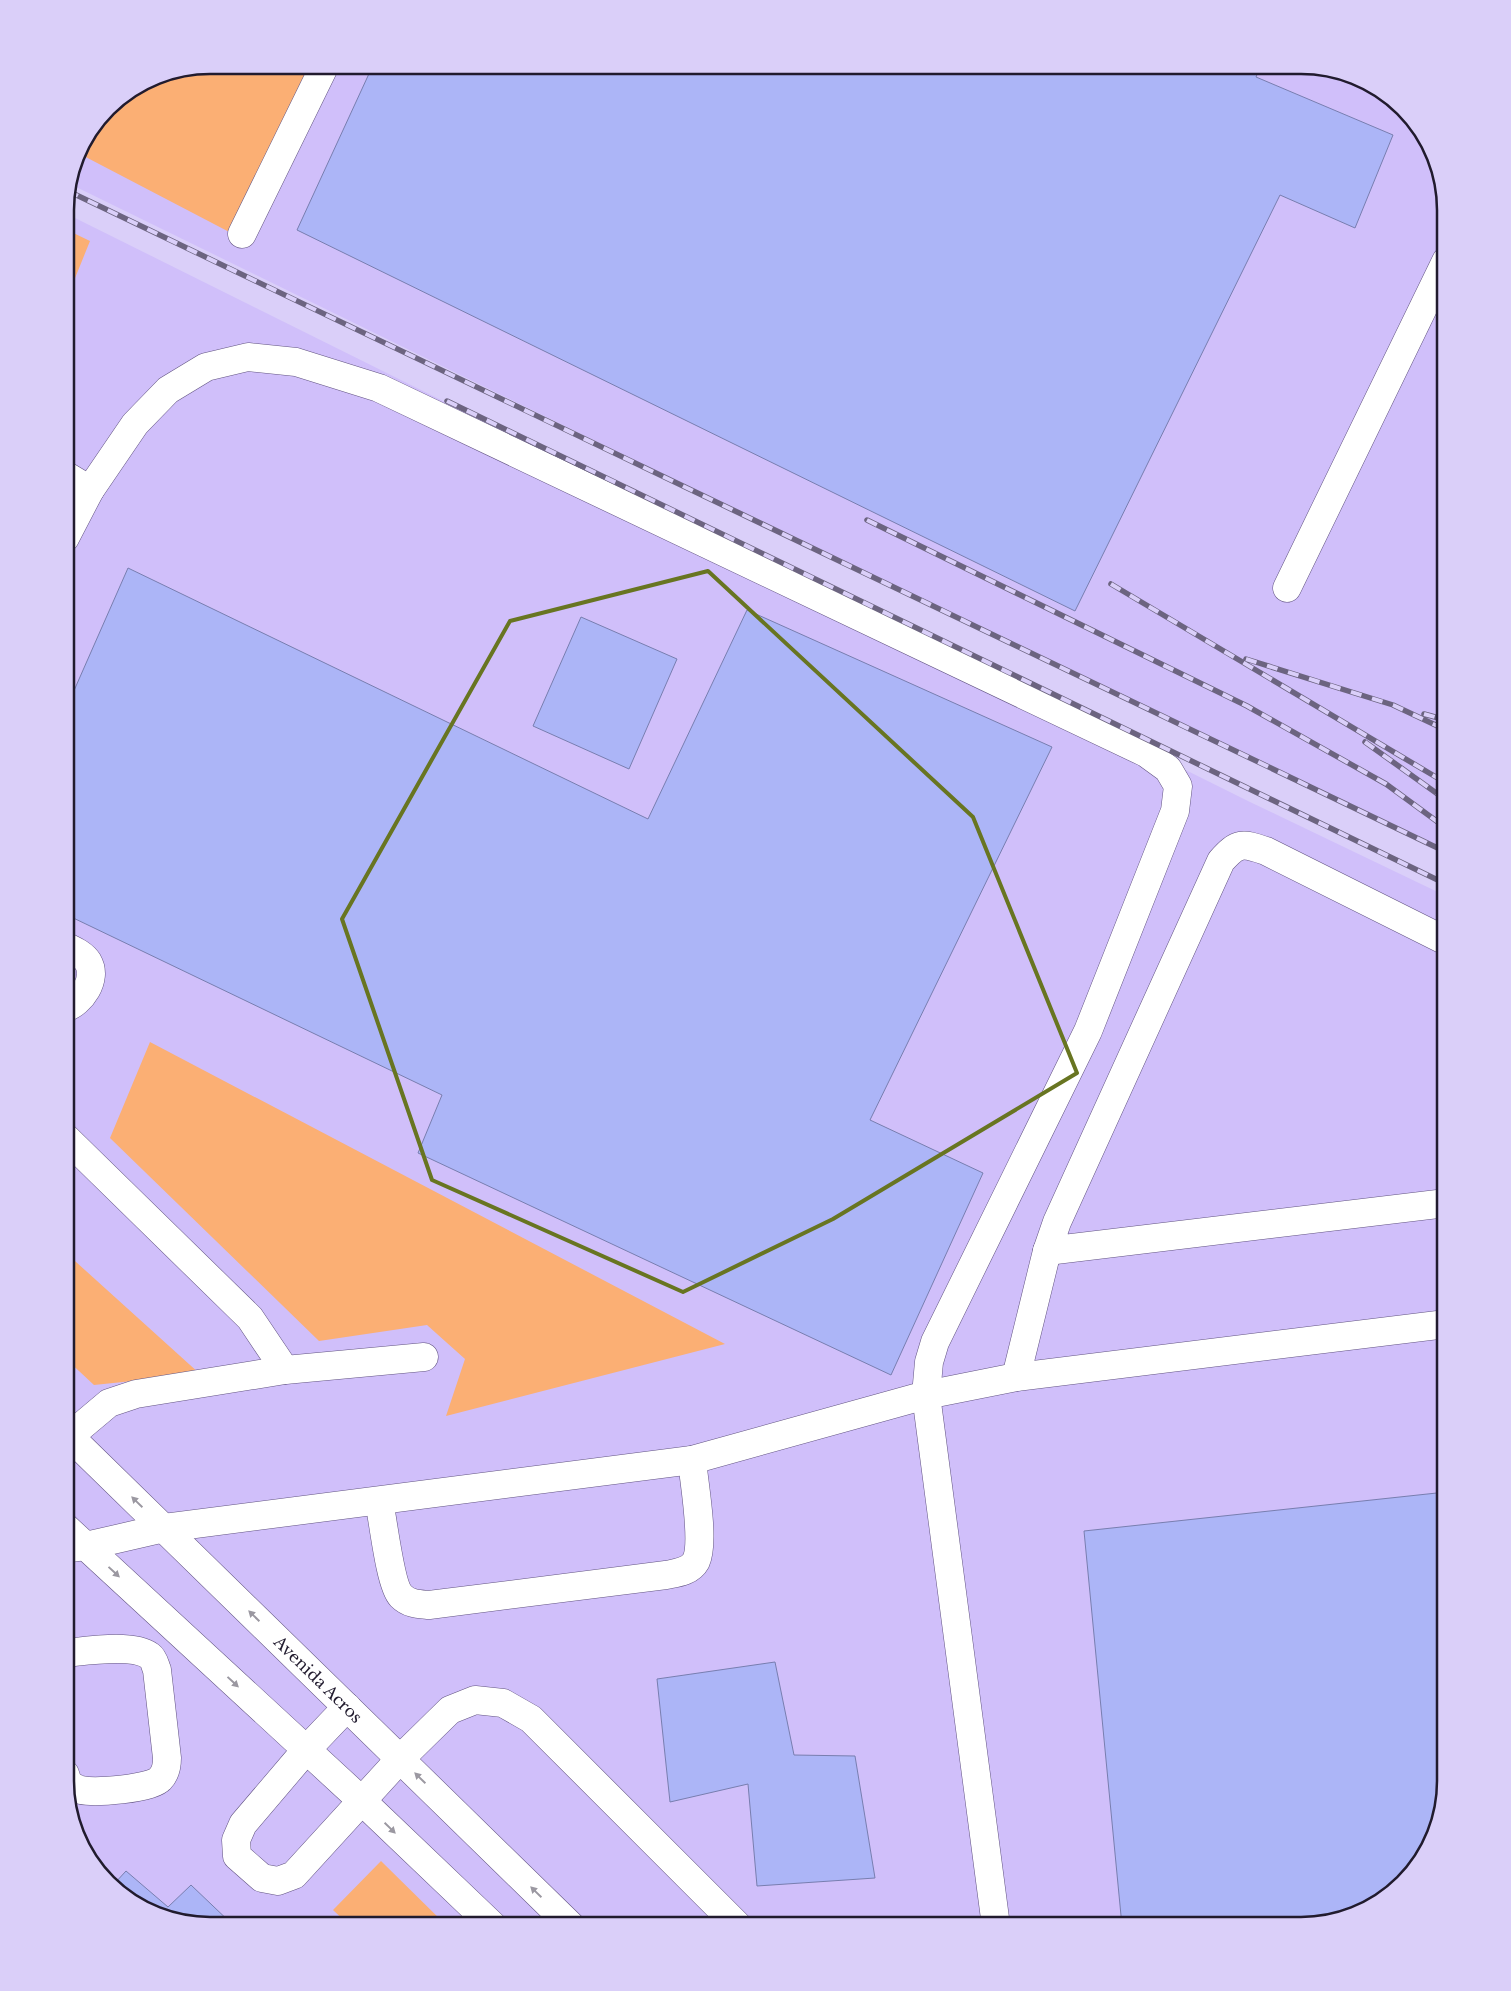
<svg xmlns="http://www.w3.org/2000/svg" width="1511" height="1991" font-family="'Libre Baskerville',serif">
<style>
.built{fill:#d0bffa}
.green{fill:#fbaf74}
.building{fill:#acb5f7;stroke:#787eaf}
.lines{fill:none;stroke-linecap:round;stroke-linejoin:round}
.minor-casing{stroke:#625482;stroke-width:29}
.minor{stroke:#fff;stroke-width:28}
.rail-casing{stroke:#6c6480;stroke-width:5.5}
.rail{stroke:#dacff9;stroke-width:4;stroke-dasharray:11;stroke-linecap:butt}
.oneway{fill:#9b98a1}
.marked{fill:none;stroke:#687521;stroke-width:4;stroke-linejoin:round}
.labels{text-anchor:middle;stroke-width:4.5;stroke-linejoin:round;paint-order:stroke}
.street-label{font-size:16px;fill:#211b2e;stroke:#dacff9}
.rim{fill:none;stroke:#211b2e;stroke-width:2.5}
</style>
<rect width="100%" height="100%" fill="#dacff9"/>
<path class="built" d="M210 65H1310L1373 84 1422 130 1446 210V853L1188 731 70 184 80 146 114 101 155 76Z
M65 213 1250 802 1446 896V1781L1427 1853 1381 1902 1301 1926H210L138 1907 89 1861 65 1781Z"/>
<path class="green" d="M210 65H315L235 235 78 153 80 146 114 101 155 76Z
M65 229 90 241 65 303Z
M150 1042 725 1344 446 1416 465 1359 427 1325 319 1341 110 1138Z
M65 1252 200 1374 94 1385 65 1358Z
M381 1861 447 1926H350L333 1910Z"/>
<path class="building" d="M373 65H1261L1256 77 1393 135 1355 228 1280 195 1075 611 297 230Z
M128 568 648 819 747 610 1052 747 870 1120 983 1173 891 1375 418 1153 442 1095 65 914V711Z
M581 617 677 659 629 769 533 726Z
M1446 1492V1781L1427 1853 1381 1902 1301 1926H1122L1084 1531Z
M775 1662 794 1755 855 1756 875 1878 757 1886 748 1784 670 1802 657 1679Z
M126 1871 168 1907 191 1885 234 1926H210L138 1907 114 1884Z"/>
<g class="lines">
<g class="minor-casing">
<g id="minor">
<path d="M242 234 325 65"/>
<path d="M65 475 90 490"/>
<path d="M1287 588 1446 261"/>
<path d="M65 1008C81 1003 98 979 88 962 83 954 73 950 65 946"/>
<path d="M65 1137 250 1318 285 1370"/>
<path d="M1446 1203 1047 1251 1057 1222 1221 861C1238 842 1242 843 1266 851L1446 941"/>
<path d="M1016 1377 1047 1251"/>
<path id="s1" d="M65 1432 571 1926"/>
<path d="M65 1440 109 1403 136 1394 285 1370 424 1357"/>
<path d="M379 1501C383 1519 390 1585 401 1596 409 1604 418 1604 429 1605L666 1575C676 1573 690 1572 696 1561 705 1542 694 1483 692 1460"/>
<path d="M65 1527 362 1801 493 1926"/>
<path d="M65 1549 86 1546 164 1528 692 1460 926 1395 929 1362 935 1342 1088 1031 1175 811 1178 786 1168 769 1146 753 379 388 296 362 248 357 206 367 168 390 135 424 90 490 65 538"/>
<path d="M347 1707 306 1750 243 1824 236 1840 237 1856 262 1878 278 1881 294 1875 400 1759 450 1710 475 1700 503 1703 531 1719 738 1926"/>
<path d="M65 1774 68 1783C72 1786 76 1789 81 1790 95 1793 151 1789 160 1779 166 1773 167 1766 167 1758L157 1670C155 1665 154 1659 150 1656 133 1643 86 1651 65 1653"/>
<path d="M996 1926 926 1395 1016 1377 1446 1324"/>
</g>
</g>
<use href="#minor" class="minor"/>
<g class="rail-casing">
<path id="rail" d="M68 191 1446 852
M447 401 1446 884
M867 520 1247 706 1386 784 1446 828
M1111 584 1446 783
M1246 659 1393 705 1446 730
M1424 714 1446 720
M1365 742 1446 800"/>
</g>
<use href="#rail" class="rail"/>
</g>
<defs><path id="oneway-solid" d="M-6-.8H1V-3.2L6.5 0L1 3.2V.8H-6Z" transform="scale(1.25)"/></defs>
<g class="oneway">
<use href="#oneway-solid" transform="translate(137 1502) rotate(-136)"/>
<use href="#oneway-solid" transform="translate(114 1572) rotate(43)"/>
<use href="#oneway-solid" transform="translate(254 1616) rotate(-136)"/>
<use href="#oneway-solid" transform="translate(233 1682) rotate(43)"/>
<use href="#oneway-solid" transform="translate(420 1778) rotate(-136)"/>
<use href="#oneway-solid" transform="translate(390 1828) rotate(44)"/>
<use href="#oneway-solid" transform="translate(536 1892) rotate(-136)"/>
</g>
<path class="marked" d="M708 571 973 817 1077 1073 833 1219 683 1292 432 1180 342 919 510 621Z"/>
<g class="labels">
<g class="street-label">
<text dy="6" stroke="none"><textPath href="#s1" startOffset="354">Avenida Acros</textPath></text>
</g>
</g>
<path d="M0 0H1511V1991H0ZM210 74H1301A136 136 0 0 1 1437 210V1781A136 136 0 0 1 1301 1917H210A136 136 0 0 1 74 1781V210A136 136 0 0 1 210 74Z" fill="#dacff9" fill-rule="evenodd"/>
<path class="rim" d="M210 74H1301A136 136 0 0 1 1437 210V1781A136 136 0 0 1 1301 1917H210A136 136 0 0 1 74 1781V210A136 136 0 0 1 210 74Z"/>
</svg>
